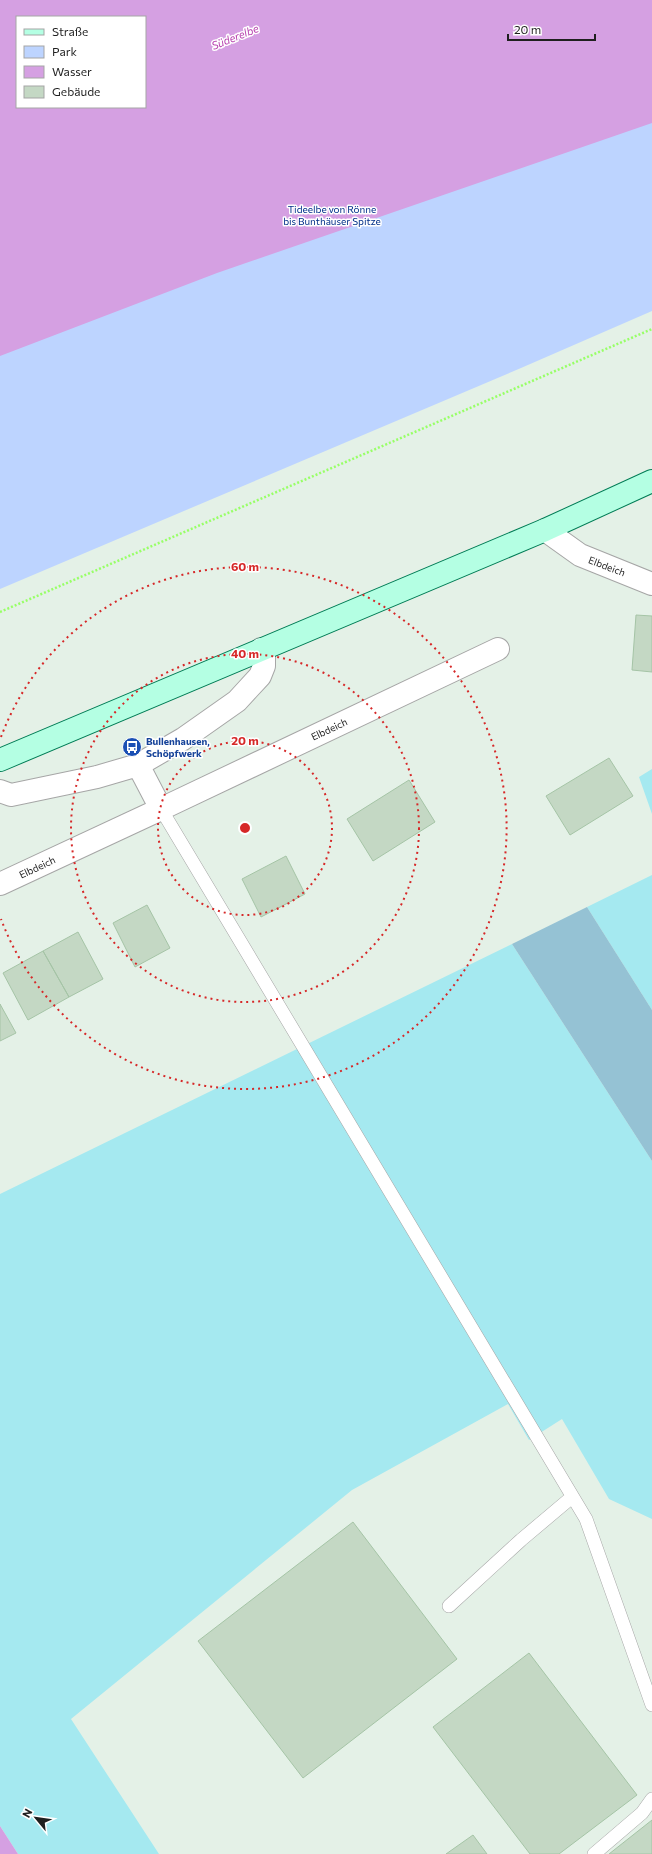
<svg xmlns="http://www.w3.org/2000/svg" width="652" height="1854" font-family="Commissioner,sans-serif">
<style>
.grass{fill:#a5e9f0}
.forest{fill:#95c2d4}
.park{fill:#bdd4ff;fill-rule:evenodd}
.water{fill:#d5a0e2;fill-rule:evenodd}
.building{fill:#c4d8c4;stroke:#a5c4a6}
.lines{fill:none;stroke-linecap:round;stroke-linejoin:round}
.lane-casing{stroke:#a6a6a6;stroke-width:14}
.street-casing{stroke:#a6a6a6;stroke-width:24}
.secondary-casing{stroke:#007c55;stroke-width:24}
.path{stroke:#98ff67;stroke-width:2.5;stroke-dasharray:2 2;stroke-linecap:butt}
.lane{stroke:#fff;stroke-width:13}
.street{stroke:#fff;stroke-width:22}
.secondary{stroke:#b4ffe3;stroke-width:22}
.ring{fill:none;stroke:#d62828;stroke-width:2;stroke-dasharray:2 4}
.labels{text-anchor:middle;stroke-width:3;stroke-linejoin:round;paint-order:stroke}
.park-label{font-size:10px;fill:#012f89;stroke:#fff}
.street-label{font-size:10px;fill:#1f1f1f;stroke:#fff}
.transit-label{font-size:10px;font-weight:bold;fill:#164399;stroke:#fff;text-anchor:start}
.water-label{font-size:11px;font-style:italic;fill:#b842af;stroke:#fff}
.centre{fill:#d62828;stroke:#fff;stroke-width:2}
.ring-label{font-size:12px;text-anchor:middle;font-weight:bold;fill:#d62828;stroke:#fff;stroke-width:3;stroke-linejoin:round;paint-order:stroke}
</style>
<rect width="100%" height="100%" fill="#e4f1e7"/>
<path class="grass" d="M652 769V814L639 777Z
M652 875V1010L587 907Z
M512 944 652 1161V1519L609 1499 562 1419 529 1440 508 1404 352 1490 71 1719 159 1854H18L0 1826V1194Z"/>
<path class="forest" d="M587 907 652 1010V1161L512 944Z"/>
<path class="park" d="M0 0H652V311L521 368 0 589ZM17 17H145V107H17Z"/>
<path class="water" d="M0 0H652V123L217 273 0 356ZM17 17H145V107H17Z
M0 1826 18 1854H0Z"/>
<path class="building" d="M636 615 652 616V672L632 670Z
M609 758 633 796 570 835 546 796Z
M409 780 435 822 373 861 347 819Z
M286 856 305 894 261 917 242 879Z
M147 905 170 948 135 967 113 923Z
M78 932 103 979 69 997 43 951Z
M43 951 69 997 28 1020 3 973Z
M0 1004 16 1033 0 1041Z
M353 1522 457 1659 303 1778 198 1641Z
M529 1653 637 1795 559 1854H530L433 1727Z
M652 1820V1854H609Z
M473 1835 487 1854H446Z"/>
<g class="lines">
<g class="lane-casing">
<path id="lane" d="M161 809 586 1519 652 1705
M449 1606 521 1540 572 1497
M594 1854 642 1813 652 1799"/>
</g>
<g class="street-casing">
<path id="street" d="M545 530 580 555 652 584
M0 791 11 795 97 777 138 765 183 739 237 701 248 689 260 676 264 666V657L261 649
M161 809 498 649
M0 884 161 809 138 765"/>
</g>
<g class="secondary-casing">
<path id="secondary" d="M0 760 545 530 652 481"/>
</g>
<path class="path" d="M0 612 652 329"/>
<use href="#lane" class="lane"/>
<use href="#street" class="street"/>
<use href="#secondary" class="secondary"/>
</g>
<g class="ring">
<circle cx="245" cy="828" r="87"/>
<circle cx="245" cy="828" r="174"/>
<path d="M1 737A261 261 0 1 1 1 919"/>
</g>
<defs>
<g id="bus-disc" transform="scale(1)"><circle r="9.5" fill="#1a4fb4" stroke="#fff"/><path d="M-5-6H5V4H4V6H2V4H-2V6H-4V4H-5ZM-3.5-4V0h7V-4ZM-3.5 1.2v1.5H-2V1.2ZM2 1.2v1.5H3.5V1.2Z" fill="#fff"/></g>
</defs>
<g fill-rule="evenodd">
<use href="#bus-disc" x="132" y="747"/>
</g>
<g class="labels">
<g class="park-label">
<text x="332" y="213">Tideelbe von Rönne<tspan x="332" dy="12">bis Bunthäuser Spitze</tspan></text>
</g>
<g class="street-label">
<text transform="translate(607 566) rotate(21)" y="4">Elbdeich</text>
<text transform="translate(329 729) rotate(-25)" y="4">Elbdeich</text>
<text transform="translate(37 867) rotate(-25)" y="4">Elbdeich</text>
</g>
<g class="transit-label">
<text x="146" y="745">Bullenhausen,<tspan x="146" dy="12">Schöpfwerk</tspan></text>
</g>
<g class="water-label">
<text transform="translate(235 37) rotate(-22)" y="4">Süderelbe</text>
</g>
</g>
<circle cx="245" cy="828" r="6" class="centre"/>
<g class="ring-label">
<text x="245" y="571">60 m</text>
<text x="245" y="658">40 m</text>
<text x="245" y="745">20 m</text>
</g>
<rect x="16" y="16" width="130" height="92" fill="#ffffff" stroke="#a5a5a5"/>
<rect x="24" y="29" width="20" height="6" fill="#b4ffe3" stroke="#a5a5a5"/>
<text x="52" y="36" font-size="12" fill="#1f1f1f">Straße</text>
<rect x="24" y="46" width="20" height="12" fill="#bdd4ff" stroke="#a5a5a5"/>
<text x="52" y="56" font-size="12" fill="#1f1f1f">Park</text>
<rect x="24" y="66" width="20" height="12" fill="#d5a0e2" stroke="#a5a5a5"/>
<text x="52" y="76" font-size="12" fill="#1f1f1f">Wasser</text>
<rect x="24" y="86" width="20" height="12" fill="#c4d8c4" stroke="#a5a5a5"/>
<text x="52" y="96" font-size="12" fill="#1f1f1f">Gebäude</text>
<g transform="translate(36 1818) rotate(299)" stroke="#ffffff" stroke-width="3" paint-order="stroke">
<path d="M0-3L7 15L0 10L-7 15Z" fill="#1f1f1f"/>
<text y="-6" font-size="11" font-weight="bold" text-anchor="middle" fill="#1f1f1f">N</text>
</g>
<path d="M508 34v6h87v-6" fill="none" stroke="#1f1f1f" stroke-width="2"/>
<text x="514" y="34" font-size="12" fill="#1f1f1f" stroke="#ffffff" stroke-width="3" paint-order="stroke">20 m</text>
</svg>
